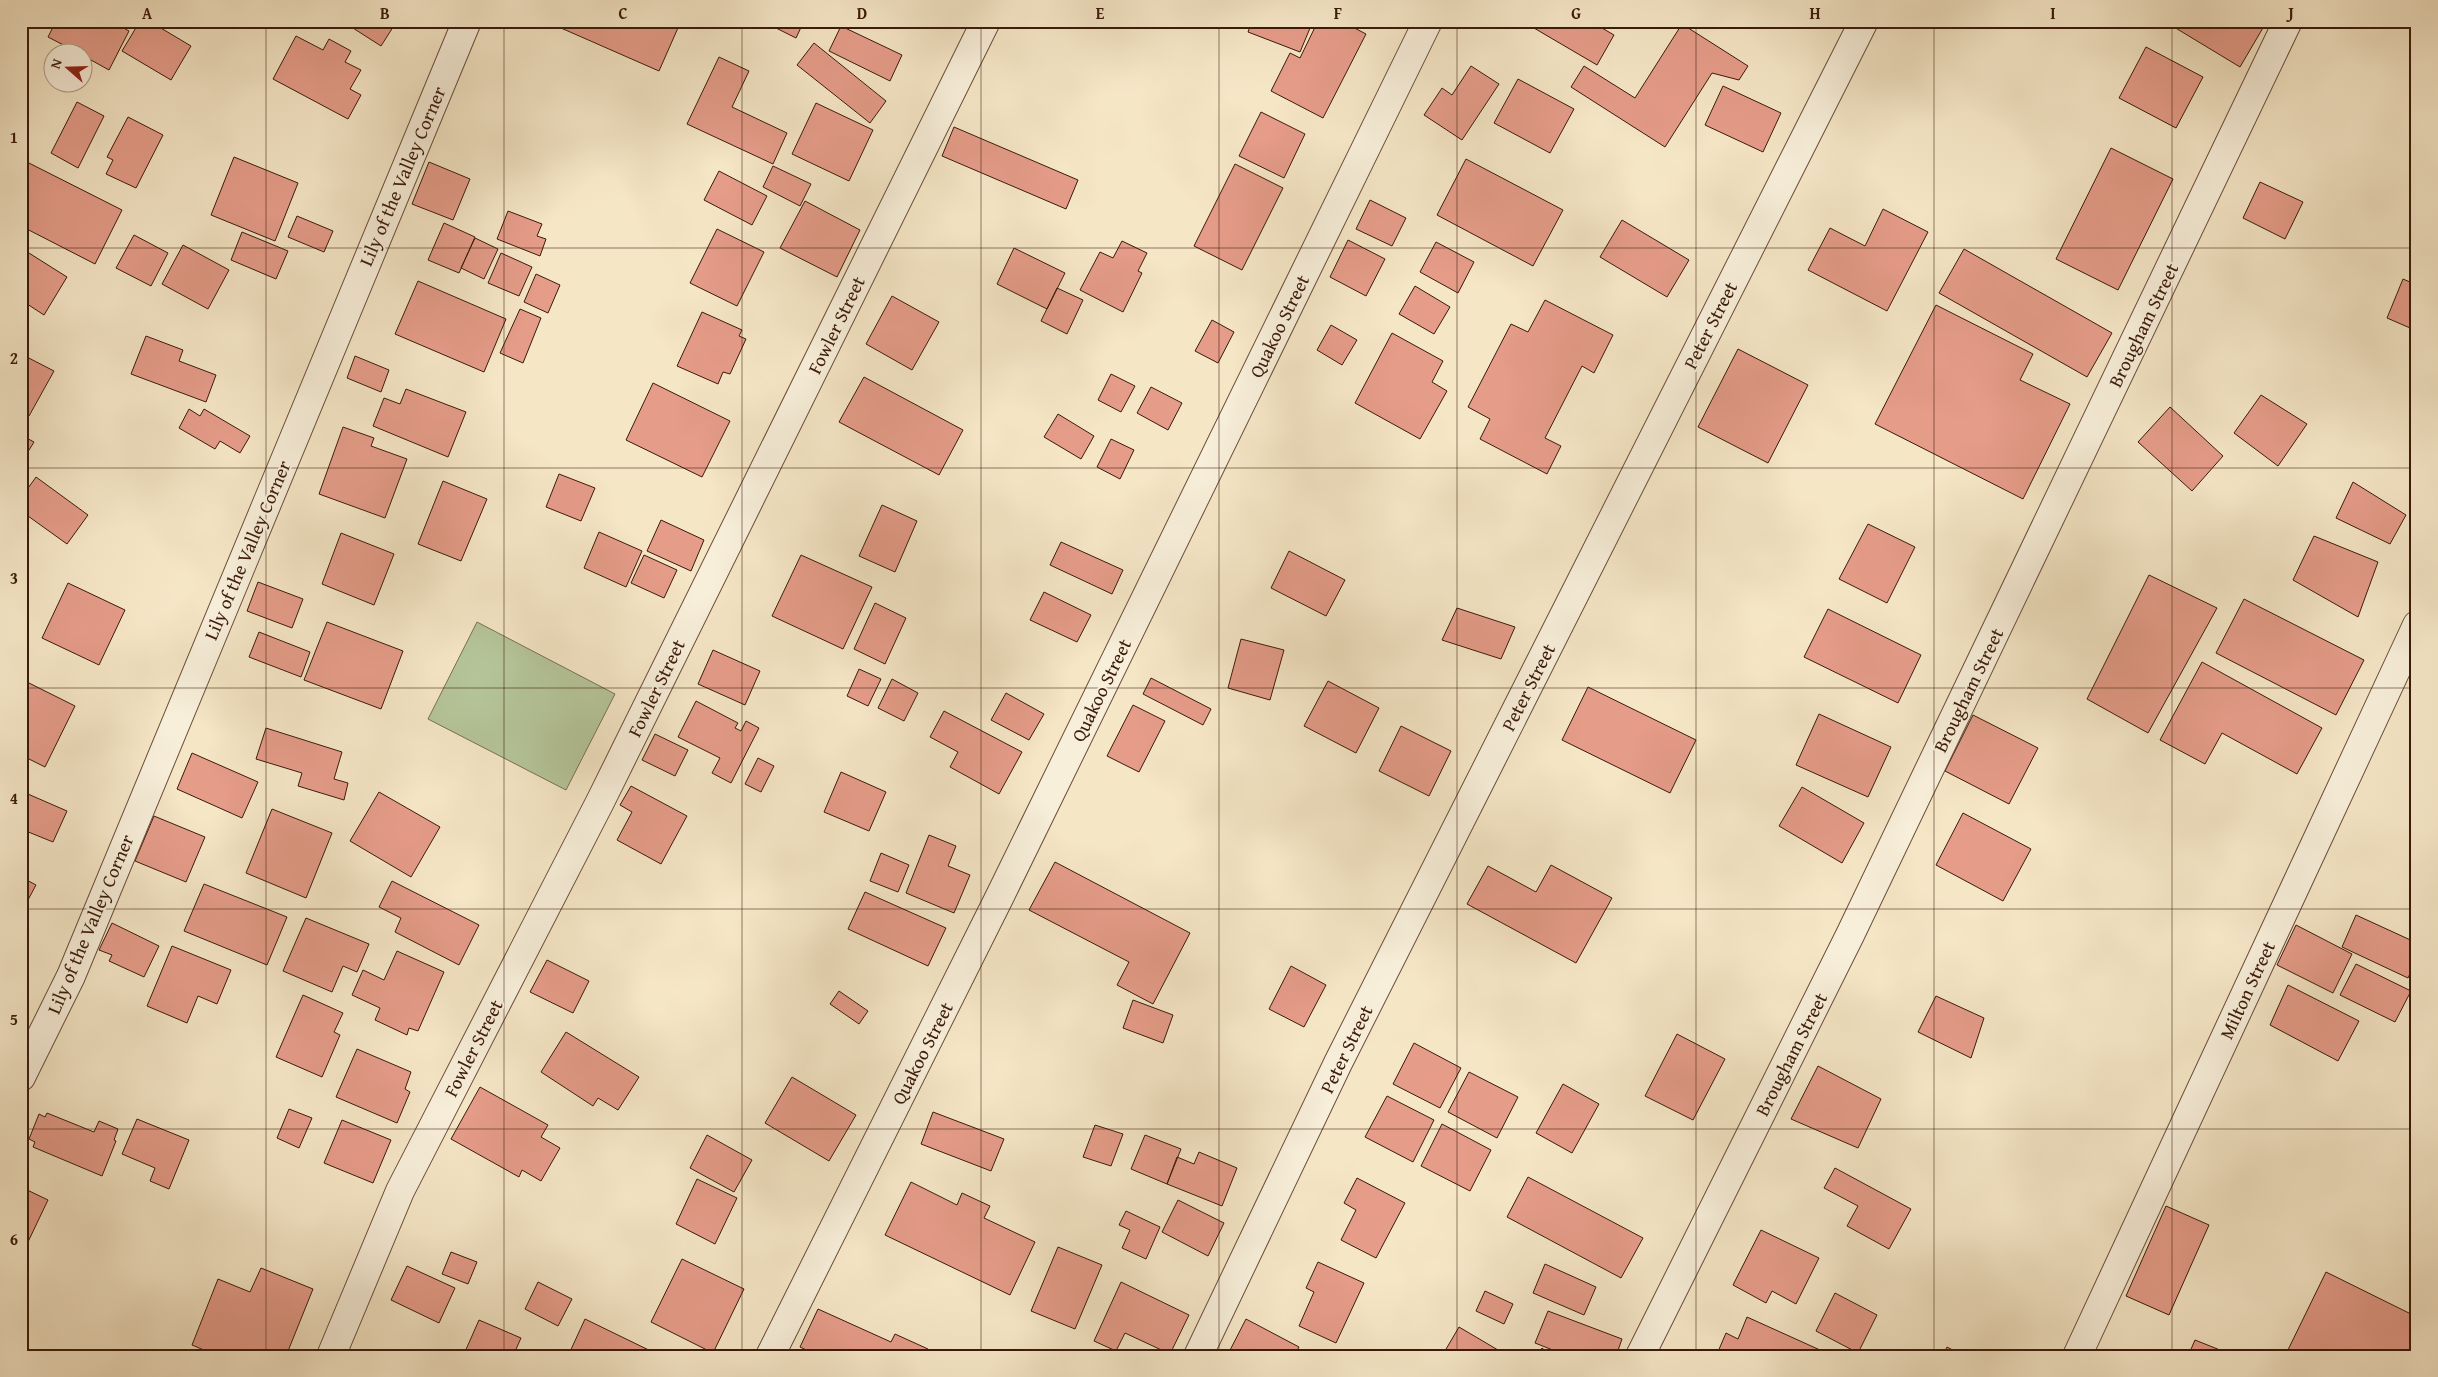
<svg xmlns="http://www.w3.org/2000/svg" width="2438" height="1377" font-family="'Gentium Book Plus',serif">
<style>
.green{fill:#b5c69a;stroke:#787052}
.building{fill:#e59c89;stroke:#3b1a0b}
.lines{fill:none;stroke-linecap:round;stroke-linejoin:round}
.minor-casing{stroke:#6a4d3a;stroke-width:30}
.minor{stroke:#f8efda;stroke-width:28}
.grid{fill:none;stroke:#3b1a0b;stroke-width:1;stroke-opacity:0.55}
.labels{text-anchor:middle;stroke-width:4;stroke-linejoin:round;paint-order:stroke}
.street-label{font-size:19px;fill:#3b1a0b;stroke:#f8efda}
.neatline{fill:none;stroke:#3b1a0b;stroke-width:2}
.grid-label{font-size:16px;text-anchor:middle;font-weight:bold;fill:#3b1a0b}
</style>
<rect width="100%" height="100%" fill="#f5e6c6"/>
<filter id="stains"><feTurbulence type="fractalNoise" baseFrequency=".004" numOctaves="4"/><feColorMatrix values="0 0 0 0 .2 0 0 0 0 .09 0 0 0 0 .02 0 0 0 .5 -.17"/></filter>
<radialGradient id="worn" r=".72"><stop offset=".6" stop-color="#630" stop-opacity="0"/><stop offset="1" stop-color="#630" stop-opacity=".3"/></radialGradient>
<path class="green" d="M477 622 615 694 566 790 428 719Z"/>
<path class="building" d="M56 21H111L129 31 109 70 82 55V52H77L48 37Z
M140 21H149L191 46 171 80 122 51Z
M342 21H391L395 24 381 46Z
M545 21H681L659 71Z
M762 21H804L796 38Z
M1252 21H1313L1300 52 1248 32Z
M1318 21H1341L1366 34 1323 118 1271 91 1290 53 1300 58Z
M1522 21H1590L1614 35 1597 65Z
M2164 21H2267L2240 67Z
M1682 24 1748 66 1739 80 1712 73 1665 147 1571 87 1584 66 1635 98Z
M841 26 902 55 890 81 829 51Z
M296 36 323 50 329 39 351 51 345 62 361 70 350 89 361 95 348 119 273 79Z
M814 43 886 101 870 123 797 65Z
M2146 47 2203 77 2176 128 2119 98Z
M719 57 749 71 732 107 787 133 773 164 687 124Z
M1471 66 1499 84 1462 140 1424 115 1442 88 1452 95Z
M1518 79 1574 109 1550 153 1494 123Z
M1723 86 1781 113 1763 152 1705 125Z
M77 102 104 116 78 168 51 153Z
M816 103 873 130 849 181 792 154Z
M1261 112 1305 134 1284 178 1239 156Z
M128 117 163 135 136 188 106 174 113 160 107 157Z
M954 127 1078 180 1066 209 942 156Z
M2111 148 2173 179 2118 290 2056 259Z
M234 157 298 183 275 241 211 215Z
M21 159 122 210 95 264 21 226Z
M1466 159 1563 210 1533 266 1437 215Z
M429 162 470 179 453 220 412 204Z
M1235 164 1283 188 1242 270 1194 246Z
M773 166 811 184 800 206 763 187Z
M719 171 767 196 752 225 704 200Z
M2260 182 2303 202 2285 239 2243 218Z
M1370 200 1406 218 1392 246 1356 229Z
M805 201 860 230 837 277 780 248Z
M1883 209 1928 232 1887 311 1808 270 1830 228 1865 246Z
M508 211 542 224 537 236 546 239 540 256 497 239Z
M297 216 333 231 324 252 288 237Z
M1622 220 1689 260 1667 297 1600 257Z
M444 223 475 237 459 273 428 260Z
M717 229 764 252 737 306 690 283Z
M242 232 288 251 276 279 231 260Z
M134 235 168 253 151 286 116 268Z
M475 238 498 249 484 279 461 268Z
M1348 240 1385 259 1366 296 1330 277Z
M1122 241 1147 253 1138 271 1142 273 1123 312 1080 290 1100 252 1113 258Z
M1436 242 1474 262 1458 293 1420 272Z
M183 245 229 270 208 309 162 284Z
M21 248 67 277 44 315 21 300Z
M1014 248 1065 273 1047 309 997 284Z
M1964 249 2112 333 2087 377 1939 293Z
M501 253 532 267 519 296 488 283Z
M536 274 560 285 548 313 524 302Z
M2403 279 2417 285V331L2387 318Z
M418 281 506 319 484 372 395 334Z
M1415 286 1450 307 1434 334 1399 314Z
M1057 288 1083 300 1067 334 1041 321Z
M892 296 939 322 912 370 866 344Z
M1545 300 1613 335 1594 373 1582 366 1545 438 1561 446 1547 474 1480 439 1490 419 1468 407 1511 324 1528 332Z
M1936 305 2033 354 2020 380 2070 404 2023 499 1875 424Z
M520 309 541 318 523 363 500 353Z
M702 312 742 330 739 336 746 339 730 374 723 372 718 384 677 366Z
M1212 320 1234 332 1218 363 1195 351Z
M1331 325 1357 340 1342 365 1317 350Z
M1392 333 1443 361 1432 382 1447 391 1420 439 1355 403Z
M146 336 183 350 179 361 216 375 206 402 131 374Z
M1738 349 1808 385 1768 463 1698 427Z
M21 354 54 371 29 416 21 412Z
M355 356 389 370 381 392 347 378Z
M1111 374 1135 386 1121 412 1098 400Z
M864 377 963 430 939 475 839 422Z
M653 383 730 421 702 477 626 440Z
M1151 387 1182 403 1168 430 1137 413Z
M406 389 466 412 448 457 373 426 384 398 400 404Z
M2261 395 2307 424 2278 466 2234 433Z
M2170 407 2223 456 2192 491 2138 442Z
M189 409 200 416 204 409 250 436 240 453 220 441 215 449 179 428Z
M1058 414 1094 436 1081 459 1044 437Z
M343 427 374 438 371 446 407 459 385 518 319 494Z
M21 435 34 442 21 463Z
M1111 439 1134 450 1120 479 1097 467Z
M559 474 595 488 581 521 546 507Z
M36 477 88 515 67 544 21 511V498Z
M443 481 487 499 461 561 418 544Z
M2353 482 2406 515 2390 544 2336 518Z
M882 505 917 521 895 572 859 556Z
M661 520 704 540 691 571 647 551Z
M1868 524 1915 547 1887 603 1839 579Z
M599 532 642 551 626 587 584 568Z
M341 533 394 554 374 605 322 584Z
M2314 536 2378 562 2358 617 2293 580Z
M1061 542 1123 570 1112 594 1050 565Z
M1289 551 1345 580 1326 616 1271 588Z
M644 555 677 570 664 598 631 583Z
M801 555 872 587 843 649 772 616Z
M2149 575 2217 608 2148 733 2087 699Z
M258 582 303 599 292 628 247 611Z
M68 583 125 610 99 665 42 638Z
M1044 592 1091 615 1077 642 1030 620Z
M2244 599 2364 660 2336 715 2216 653Z
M875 603 906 618 885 664 854 649Z
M1457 608 1515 627 1501 659 1442 640Z
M1828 609 1921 655 1898 703 1804 657Z
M327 622 403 651 381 709 304 680Z
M259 632 310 652 301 677 249 657Z
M1241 639 1284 650 1270 700 1228 688Z
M713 650 760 671 745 705 698 684Z
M2202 662 2322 728 2297 774 2222 733 2205 764 2160 740Z
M859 669 881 679 868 706 847 696Z
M1151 678 1211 709 1203 725 1143 694Z
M21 679 75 706 45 767 21 755Z
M892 679 918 693 904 721 878 708Z
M1328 681 1379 708 1356 753 1304 726Z
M1588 687 1696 740 1670 793 1562 740Z
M1006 693 1044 714 1029 740 991 720Z
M696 701 738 723 735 728 741 731 746 721 759 728 731 783 712 773 720 758 678 737Z
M1133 705 1165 721 1139 772 1107 756Z
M944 711 1022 752 999 794 950 767 958 752 930 737Z
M1819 714 1891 747 1868 797 1796 765Z
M1973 715 2038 748 2009 804 1945 771Z
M1401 726 1451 751 1429 796 1379 771Z
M266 728 342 752 334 779 348 783 344 800 298 786 302 773 256 759Z
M655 734 688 750 675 776 642 760Z
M192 753 258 782 242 818 177 789Z
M758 758 774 766 761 792 745 784Z
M841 772 886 792 869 831 824 812Z
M631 786 687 816 661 864 617 840 632 812 620 805Z
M1802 787 1864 823 1842 863 1779 826Z
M21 791 67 811 53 842 21 829Z
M379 792 440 827 411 877 350 841Z
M272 809 332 833 306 898 246 873Z
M1963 813 2031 849 2003 901 1936 865Z
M154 816 205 837 186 882 135 861Z
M929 835 956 846 948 866 970 875 954 913 906 893Z
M881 853 909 865 898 892 870 881Z
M1055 862 1190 933 1153 1004 1117 985 1129 962 1029 910Z
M1551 865 1612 898 1576 963 1467 904 1488 866 1536 892Z
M21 877 36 885 21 913Z
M392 881 479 925 459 965 395 932 401 918 379 907Z
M204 884 287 917 267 965 184 931Z
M865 892 946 928 928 966 848 929Z
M2356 915 2417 943V959L2408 978 2342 947Z
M306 918 369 944 357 972 343 966 332 992 283 971Z
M112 923 159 946 144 977 109 961 112 955 99 950Z
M2296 925 2352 954 2333 993 2277 965Z
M172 946 231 970 217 1004 198 996 187 1023 147 1006Z
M397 951 444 972 418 1031 409 1028 407 1035 375 1020 380 1008 352 995 363 970 384 980Z
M547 960 589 981 573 1013 530 992Z
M2356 964 2411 991 2395 1022 2340 995Z
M1291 966 1326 985 1304 1027 1269 1009Z
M2288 985 2359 1021 2338 1061 2270 1025Z
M839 991 868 1011 859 1024 830 1004Z
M303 995 343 1013 334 1032 340 1035 322 1077 276 1057Z
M1936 996 1984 1018 1971 1058 1918 1032Z
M1133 1000 1173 1015 1163 1043 1123 1028Z
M566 1032 639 1077 618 1110 598 1098 593 1106 541 1072Z
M1677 1034 1725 1059 1693 1120 1645 1096Z
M1414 1043 1461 1068 1440 1108 1393 1084Z
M357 1049 411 1072 405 1089 410 1092 397 1123 336 1097Z
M1818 1066 1881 1099 1858 1148 1791 1119Z
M1469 1072 1518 1097 1497 1138 1448 1112Z
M792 1077 856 1115 829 1161 765 1123Z
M1563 1084 1599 1104 1572 1153 1536 1133Z
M480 1087 548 1125 541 1137 560 1148 541 1181 522 1170 519 1177 451 1139Z
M1387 1096 1434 1120 1413 1162 1365 1137Z
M289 1109 312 1118 299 1148 277 1138Z
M933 1112 1004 1139 991 1171 921 1144Z
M47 1113 94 1132 99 1121 118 1129 114 1140 116 1141 102 1176 33 1147 35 1142 29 1139 39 1114 45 1117Z
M137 1119 189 1140 169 1189 150 1181 155 1168 122 1154Z
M342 1120 391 1140 373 1183 324 1163Z
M1442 1124 1491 1150 1470 1191 1421 1166Z
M1095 1125 1123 1134 1111 1166 1083 1157Z
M707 1135 752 1160 734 1192 690 1168Z
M1145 1135 1181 1149 1167 1184 1131 1169Z
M1199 1152 1237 1168 1222 1206 1167 1184 1177 1157 1194 1164Z
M1835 1168 1911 1209 1889 1249 1847 1226 1858 1206 1824 1188Z
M1528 1177 1643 1238 1621 1278 1507 1217Z
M1357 1178 1405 1203 1376 1258 1341 1240 1356 1210 1344 1203Z
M697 1179 737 1198 715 1244 676 1224Z
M911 1182 957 1205 962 1193 990 1206 984 1218 1035 1242 1010 1295 885 1235Z
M21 1187 48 1200 27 1244 21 1241Z
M1178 1200 1224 1223 1208 1256 1162 1232Z
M2166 1206 2209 1225 2169 1315 2126 1296Z
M1126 1211 1160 1227 1146 1259 1122 1248 1130 1230 1119 1225Z
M1761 1230 1819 1258 1796 1304 1772 1291 1766 1303 1733 1285Z
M1058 1247 1102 1265 1075 1329 1031 1311Z
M451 1252 477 1262 468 1284 442 1274Z
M682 1259 744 1289 713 1353 651 1322Z
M1318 1262 1364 1283 1336 1343 1299 1326 1314 1292 1306 1288Z
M1545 1264 1596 1287 1584 1315 1533 1293Z
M407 1266 455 1288 439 1323 391 1300Z
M261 1268 313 1289 286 1356H218L192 1345 218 1279 250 1292Z
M2326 1272 2417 1317V1339L2408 1356H2285Z
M538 1282 572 1299 558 1326 525 1309Z
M1121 1282 1189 1315 1170 1354 1125 1333 1116 1351 1094 1341Z
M1485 1291 1513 1304 1504 1324 1476 1311Z
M1835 1293 1877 1315 1858 1353 1816 1331Z
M818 1309 891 1342 895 1334 928 1349 925 1356H819L800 1347Z
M1548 1311 1622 1339 1616 1356H1568L1535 1343Z
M1747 1317 1820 1350 1817 1356 1717 1354 1726 1333 1738 1339Z
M585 1319 661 1356H568Z
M1246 1319 1299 1347 1294 1356H1227Z
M479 1320 521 1338 513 1356 464 1354Z
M1459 1327 1498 1350 1495 1356H1442Z
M2195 1340 2230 1354V1356H2188Z
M1947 1347 1964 1356H1942Z
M1542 1348 1552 1356H1536Z"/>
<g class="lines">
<g class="minor-casing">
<path id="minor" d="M21 1077 71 976 467 21
M331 1356 400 1191 600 802 986 21
M770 1356 999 898 1428 21
M1198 1356 1338 1063 1864 21
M1640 1356 1850 935 2288 21
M2077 1356 2417 625"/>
</g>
<use href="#minor" class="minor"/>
</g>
<path class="grid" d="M266 21V1356M504 21V1356M742 21V1356M981 21V1356M1219 21V1356M1457 21V1356M1696 21V1356M1934 21V1356M2172 21V1356M21 248H2417M21 468H2417M21 688H2417M21 909H2417M21 1129H2417"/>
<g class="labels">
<g class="street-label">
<text transform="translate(402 176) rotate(-67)" y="7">Lily of the Valley Corner</text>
<text transform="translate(836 325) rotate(-64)" y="7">Fowler Street</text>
<text transform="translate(1710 325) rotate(-63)" y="7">Peter Street</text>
<text transform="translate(2143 325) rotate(-64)" y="7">Brougham Street</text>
<text transform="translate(1279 326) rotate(-64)" y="7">Quakoo Street</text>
<text transform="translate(247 550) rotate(-67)" y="7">Lily of the Valley Corner</text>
<text transform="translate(1528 687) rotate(-63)" y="7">Peter Street</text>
<text transform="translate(656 688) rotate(-64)" y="7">Fowler Street</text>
<text transform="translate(1101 690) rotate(-64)" y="7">Quakoo Street</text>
<text transform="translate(1968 690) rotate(-64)" y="7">Brougham Street</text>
<text transform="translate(90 924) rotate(-67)" y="7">Lily of the Valley Corner</text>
<text transform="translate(2247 990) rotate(-65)" y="7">Milton Street</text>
<text transform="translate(473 1048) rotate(-63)" y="7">Fowler Street</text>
<text transform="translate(1346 1049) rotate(-64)" y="7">Peter Street</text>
<text transform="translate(922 1053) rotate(-63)" y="7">Quakoo Street</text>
<text transform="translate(1791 1054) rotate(-63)" y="7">Brougham Street</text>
</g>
</g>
<rect width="2438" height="1377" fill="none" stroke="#f5e6c6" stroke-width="55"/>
<g transform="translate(68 68) rotate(290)"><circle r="24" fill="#f8efda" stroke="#ac9a87"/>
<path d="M0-4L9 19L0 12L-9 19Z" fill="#8f2418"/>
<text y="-8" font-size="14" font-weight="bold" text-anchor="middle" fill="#3b1a0b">N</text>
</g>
<rect x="28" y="28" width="2382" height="1322" class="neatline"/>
<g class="grid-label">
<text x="147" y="19">A</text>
<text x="385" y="19">B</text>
<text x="623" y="19">C</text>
<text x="862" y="19">D</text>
<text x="1100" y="19">E</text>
<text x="1338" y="19">F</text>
<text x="1576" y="19">G</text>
<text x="1815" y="19">H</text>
<text x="2053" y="19">I</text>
<text x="2291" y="19">J</text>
<text x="14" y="143">1</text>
<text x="14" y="364">2</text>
<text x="14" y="584">3</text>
<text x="14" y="804">4</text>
<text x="14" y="1025">5</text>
<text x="14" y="1245">6</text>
</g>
<rect width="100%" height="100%" filter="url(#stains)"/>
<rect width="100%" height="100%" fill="url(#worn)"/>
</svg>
